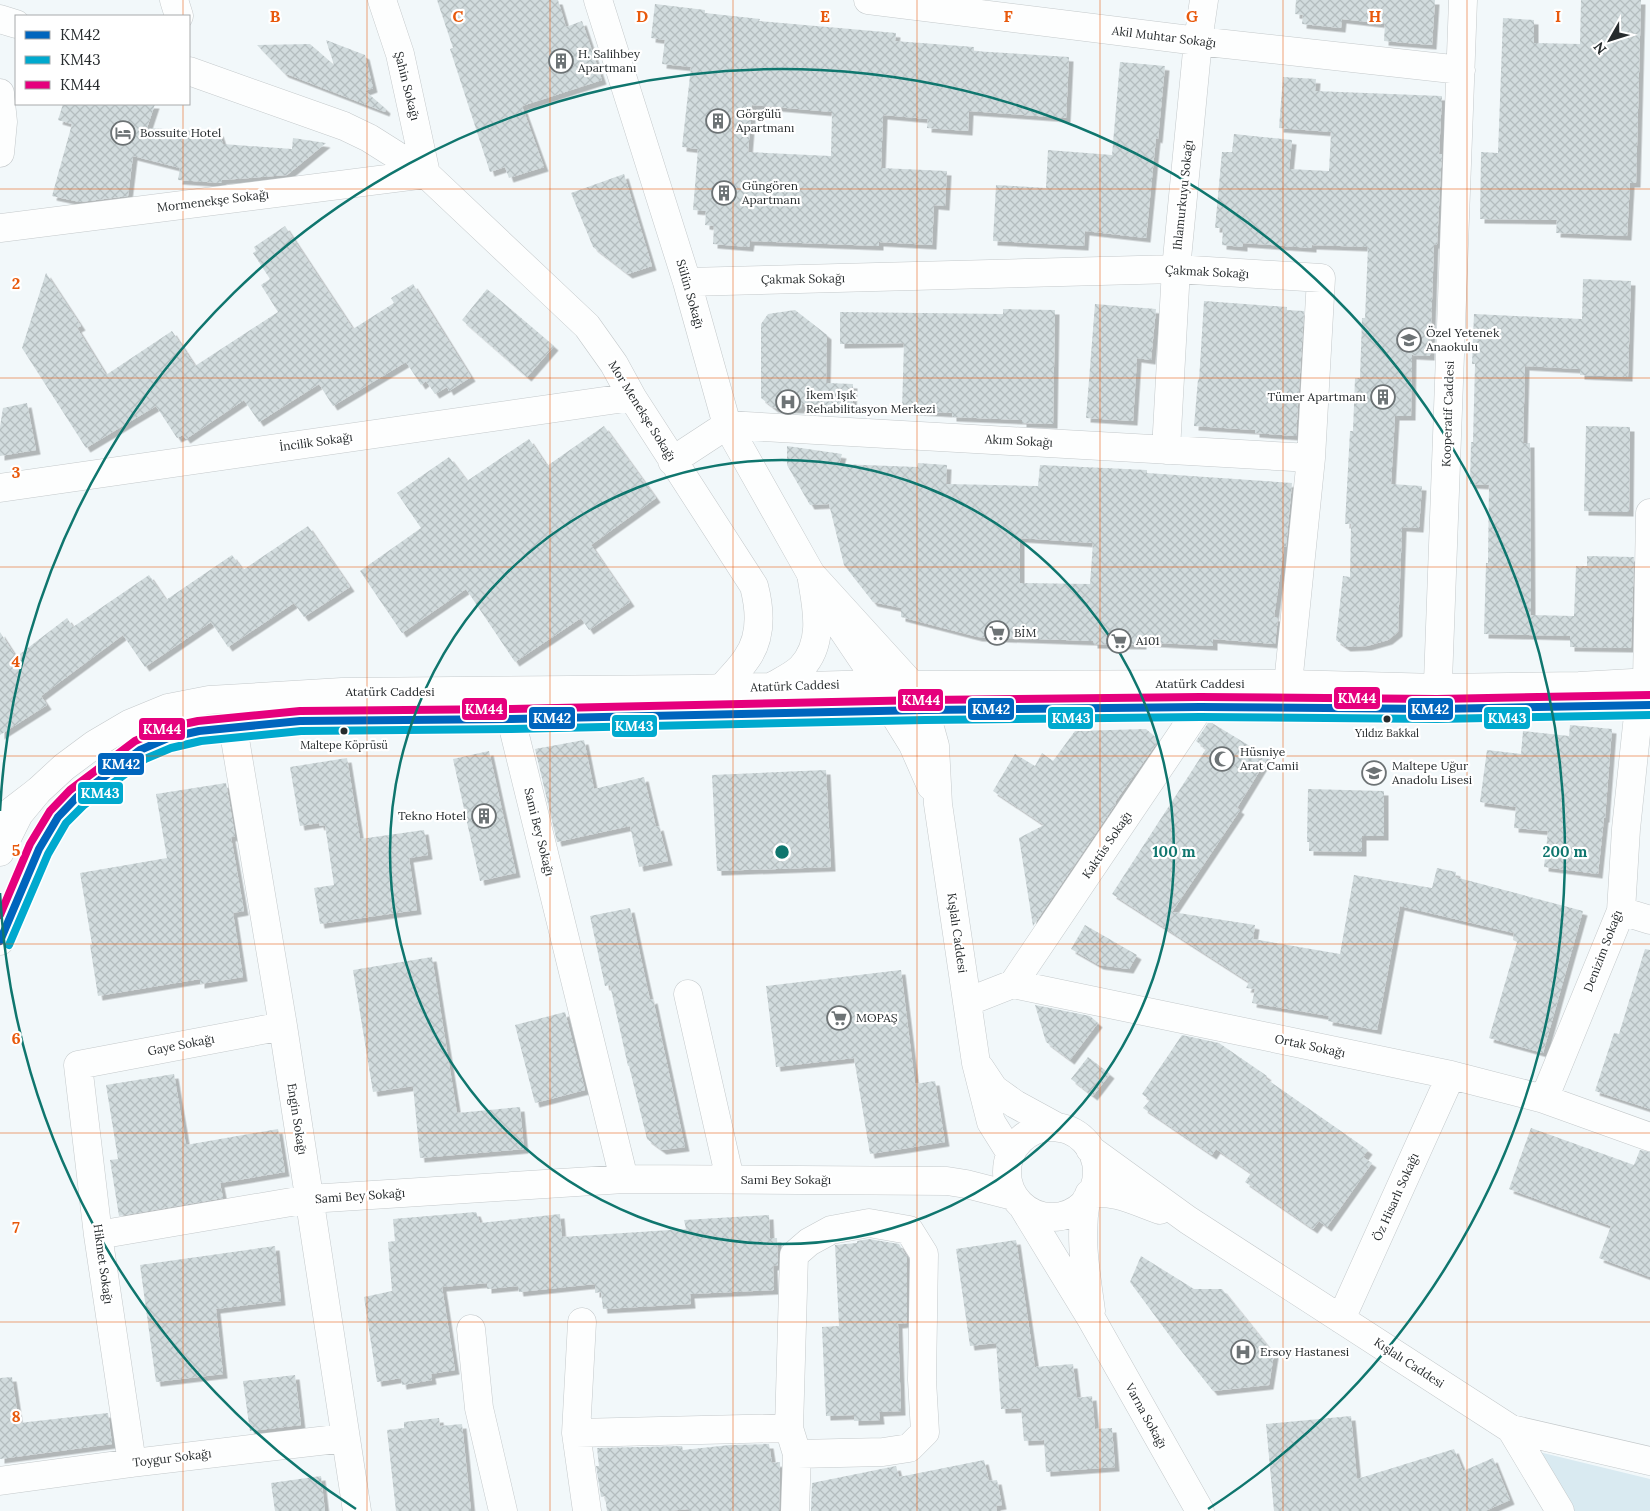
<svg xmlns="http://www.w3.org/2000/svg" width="1650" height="1511" font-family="Lora,serif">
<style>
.grass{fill:#d9eaf1}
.building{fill:url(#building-cross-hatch);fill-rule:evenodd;filter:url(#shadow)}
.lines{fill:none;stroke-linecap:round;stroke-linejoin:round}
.minor-casing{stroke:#c4c9cb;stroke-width:29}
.major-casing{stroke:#c4c9cb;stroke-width:29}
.highway-casing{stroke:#c4c9cb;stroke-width:29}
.minor{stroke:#fdfefe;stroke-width:28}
.major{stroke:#fdfefe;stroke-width:28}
.highway{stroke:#fdfefe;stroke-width:28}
.bus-1-casing{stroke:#fff;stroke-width:11}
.bus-2-casing{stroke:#fff;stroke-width:11}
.bus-3-casing{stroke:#fff;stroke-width:11}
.bus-1{stroke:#0065bd;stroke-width:8}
.bus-2{stroke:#00a9ce;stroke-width:8}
.bus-3{stroke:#e5007d;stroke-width:8}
.grid{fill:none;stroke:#e8590c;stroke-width:1;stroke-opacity:0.55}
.ring{fill:none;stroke:#0f766e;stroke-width:2.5}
.bus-dot{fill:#262b2d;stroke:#fff;stroke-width:2}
.labels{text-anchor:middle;stroke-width:4.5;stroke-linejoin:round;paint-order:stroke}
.bus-label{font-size:11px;fill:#262b2d;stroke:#fff}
.street-label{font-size:12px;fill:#262b2d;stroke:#fff}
.poi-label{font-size:12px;fill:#262b2d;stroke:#fff;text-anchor:start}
.grid-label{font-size:16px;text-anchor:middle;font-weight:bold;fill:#e8590c;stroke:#fff;stroke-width:4.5;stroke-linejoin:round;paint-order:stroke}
.centre{fill:#0f766e;stroke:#fff;stroke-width:2.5}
.ring-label{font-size:15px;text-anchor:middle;font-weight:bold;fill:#0f766e;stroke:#fff;stroke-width:4.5;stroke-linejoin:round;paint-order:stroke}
.line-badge{stroke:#fff;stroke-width:2}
.badge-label{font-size:14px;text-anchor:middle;font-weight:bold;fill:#fff}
</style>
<defs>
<pattern id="building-cross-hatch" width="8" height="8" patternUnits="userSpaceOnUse" patternTransform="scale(1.25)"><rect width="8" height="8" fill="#d2dcde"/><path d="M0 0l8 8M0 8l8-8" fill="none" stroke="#b4bdbf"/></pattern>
<filter id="shadow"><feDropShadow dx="4.5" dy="4.5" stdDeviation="0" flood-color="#0004"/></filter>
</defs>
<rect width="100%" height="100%" fill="#f2f8fa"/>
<path class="grass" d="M1535 1451 1650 1479V1511H1574Z"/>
<path class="building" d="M437 0H558L566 27 582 21 602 80 522 106 544 167 509 178 505 167 490 172 450 49 453 48Z
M1296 0H1435L1432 45 1384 41 1385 24 1342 19 1341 28 1302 24 1303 15 1295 14Z
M1581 0H1641L1636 183H1630L1627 236 1556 233 1557 220 1480 219 1481 152 1498 153 1503 18 1534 20V43L1580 44Z
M655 4 705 10V13L760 19 759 21 896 33 895 41 974 47V51L1069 57 1066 118 969 111 968 131 927 128 928 119 883 115 881 168 947 171 945 206 934 205 932 245 879 242V246L750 241 749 247 713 244 714 226 705 225 706 211 693 210 698 149 682 147 691 67 662 64 665 40 651 38ZM752 105 832 112 831 156 748 152Z
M326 40 365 55 373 88 365 91 386 109 385 112 284 73 257 45 310 44 334 65Z
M1120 62 1165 66 1158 139 1156 138 1146 238 1085 231 1084 246 993 241 996 185 1046 188 1048 150 1112 155Z
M1283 77 1316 79 1315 91 1442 96 1439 154H1442L1441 168 1437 245 1434 244 1430 356 1412 355 1411 416H1395L1391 484 1422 486 1419 528 1402 527 1398 632 1388 640 1367 646 1346 647 1336 640 1343 576 1350 577 1351 524H1345L1350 431H1353L1355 378H1360L1362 318H1365L1368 247 1312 245V248L1243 243V247L1222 245 1223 228H1215L1222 152H1232L1234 134 1292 140 1289 169 1329 171 1331 132 1279 128Z
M63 104H155L147 128 219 132 223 144 292 149 293 138 326 143 287 175 222 180 221 183 178 180 180 168 133 156 128 196 80 202 52 196 72 124 58 120Z
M624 174 652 266 628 274 593 247 571 193Z
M285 226 353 329 394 303 391 298 413 284 471 377 449 391 447 387 435 394 426 381 421 385 406 362 333 406 319 384 259 422 244 400 186 439 183 435 177 438 156 406 86 448 22 348 46 273 81 326 77 328 106 375 172 331 195 366 278 312 261 285 270 279 253 253 256 251 254 247Z
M1583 279 1631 281 1628 377 1580 375V369L1525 366 1523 443H1530L1531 615 1574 616 1576 566H1587V556L1634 557 1631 648 1570 647V636L1484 634 1486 563H1488L1489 485 1470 484 1471 442H1473L1475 364H1472L1474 314 1582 319Z
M487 289 554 346 527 377 462 320Z
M1204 301 1287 307V310L1304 311 1296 436 1255 433V430L1194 426 1198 379 1199 380Z
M1095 304 1156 309 1151 360 1137 358 1133 421 1086 418Z
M1003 309 1055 310 1053 424 1022 423V420L952 417V413L902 410 904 343 840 344V312L1003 314Z
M795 310 827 335 826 383 853 384 852 406 802 404V409L774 408 761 398V324L768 314Z
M27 403 36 450 0 456V427L3 408Z
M604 426 656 498 591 545 630 602 589 630 581 618 515 662 466 589 402 633 360 571 421 528 397 493 449 457 467 481 529 439 547 466Z
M1586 426 1630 427 1629 512 1584 511Z
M787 446 842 454 839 464 917 467 918 463 947 465 946 484 1038 486 1040 465 1147 470V473L1292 483 1286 547H1284L1274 617H1278L1275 644 1213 639V646L1142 642V645L1093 644V641L978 637 901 617V608L873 602 844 565 829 504 810 505 787 465ZM1020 538 1093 543 1090 584 1020 583Z
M308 526 350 587 304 617 294 603 228 647 211 622 145 667 123 635 41 696 47 705 0 735V632L16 657 67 618 73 627 149 575 166 600 232 555 243 570Z
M1208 723H1212L1268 757 1237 808 1240 810 1172 912 1255 925 1253 939 1340 954 1354 875 1432 888 1437 868 1456 872 1455 877 1583 911 1543 1053 1489 1038 1517 942 1513 940 1514 933 1400 906 1377 1030 1328 1021 1329 1016 1252 1003 1255 989 1246 988 1249 982 1112 894 1206 749 1196 741Z
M1570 725 1612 729 1605 818H1604L1598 874 1544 867 1548 831 1514 828 1516 807 1480 802 1487 750 1521 754 1523 731 1569 736Z
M1146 729 1159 740 1115 802 1116 803 1033 926 1019 838 1044 825 993 791 1015 754 1035 766 1042 753 1053 761 1075 731Z
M584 740 594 789 644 777 656 827 659 826 668 861 639 867 630 826 557 842 535 749Z
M489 751 516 873 480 881 453 759Z
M347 758 360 839 424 830 428 855 409 858 417 910 320 924 314 888 334 885 325 825 320 826 319 823 300 826 290 767Z
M826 770 831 867 717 871 712 775Z
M226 783 235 836 231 837 244 911 233 913 243 977 200 984V979L98 996 90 945 92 944 80 873 167 858 156 794Z
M1308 789 1384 791V836H1362V852L1309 851V842H1307Z
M630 908 650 1000 653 999 685 1147 662 1150 647 1139 629 1066H628L610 985 605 986 590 916Z
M1085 925 1137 955 1129 969 1099 965 1071 949Z
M1645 949 1650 950V1109L1595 1091 1614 1033 1619 1034Z
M432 957 457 1113 520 1107 524 1149 420 1158 413 1086 373 1092 353 970Z
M901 970 915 1084 935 1081 945 1142 870 1154 854 1058 776 1067 766 986Z
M1035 1005 1090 1016 1098 1023 1070 1060 1046 1042Z
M565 1012 585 1090 535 1103 515 1025Z
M1182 1035 1219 1043 1267 1076 1265 1078 1368 1150 1363 1157 1372 1163 1327 1227 1319 1221 1313 1229 1245 1182 1251 1173 1216 1149 1212 1155 1143 1108 1150 1100 1142 1094Z
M1088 1057 1110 1074 1093 1096 1071 1079Z
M174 1074 186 1145 278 1129 285 1172 220 1183 223 1198 119 1216 110 1160 118 1159 106 1085Z
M1531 1128 1634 1165 1640 1150 1650 1152V1277L1599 1258 1611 1226 1509 1189Z
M476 1212 480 1223 560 1214 562 1237 686 1229 684 1220 769 1215 770 1238H777L778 1265 773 1266 774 1290 690 1294 691 1304 603 1309 601 1292 595 1293V1284L519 1292 518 1286 487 1289V1283L442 1287 455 1370 431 1374 432 1380 402 1385 401 1378 377 1382 364 1297 392 1291 388 1242 395 1241 393 1219Z
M869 1239 899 1244 907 1257V1323L898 1324 901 1411 879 1412 880 1420 854 1421V1415L826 1416 822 1327 839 1326 835 1245 857 1243V1241Z
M1016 1240 1035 1367 1073 1364 1077 1398 1092 1396 1095 1429 1112 1428 1115 1467 1046 1472 1044 1440 1024 1441 1021 1408 1001 1409 996 1343 970 1346 956 1249Z
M275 1246 281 1301 216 1309 223 1374 156 1382 140 1265Z
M1141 1256 1194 1289H1222L1274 1354 1269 1385 1213 1391 1175 1343 1130 1282Z
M295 1375 301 1425 250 1431 243 1381Z
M12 1377 19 1423 108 1413 112 1444 0 1459V1378Z
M1351 1416 1357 1479 1454 1449 1463 1471 1493 1458 1510 1500 1485 1511H1274L1266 1424Z
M439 1418 440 1426 462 1424 471 1511H396L387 1430 404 1428V1422Z
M769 1444 772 1463 780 1462 779 1511H689V1509L667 1511H607L605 1496 601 1497 596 1466H599L597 1448 682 1446 683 1450 730 1445Z
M984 1460 989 1481 997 1480 1002 1505 996 1506 997 1511H811L812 1483 896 1466 899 1477Z
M321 1476 325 1511H275L271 1483Z"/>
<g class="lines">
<g class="minor-casing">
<path id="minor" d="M174 0 179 16
M382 0 400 54 426 174
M598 0 687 282 727 425 811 574
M868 0 1198 41 1461 70
M0 19 16 24
M189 71 344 126 369 138 426 174 587 326 614 364 632 397 754 586C760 609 762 637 747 658 740 669 730 678 722 688
M0 93 3 122 0 153
M0 228 426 174
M687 282 1176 269 1321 278 1311 458 1288 684
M1166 450 1176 269 1198 41 1204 0
M672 461 727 425 1311 458
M0 488 632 397
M1647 682 1650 513
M1437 709 1463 0
M925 710 935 746 938 804 976 1063 991 1122 1011 1154
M892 711 913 745 931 786
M511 719 624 1179
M233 727 283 1026 357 1511
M1621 911 1650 920
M1013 984 1200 707
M688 994 730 1179
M967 1002 1013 984 1451 1075 1544 1099 1650 1137
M980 1068 994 1089 1015 1104 1059 1128
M1544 1099 1621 911 1626 829 1639 706
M1007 1172a45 45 0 1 1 90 0a45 45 0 1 1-90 0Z
M1090 1149 1188 1220 1511 1429 1650 1461
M1089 1194C1113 1189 1137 1202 1160 1210
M1086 1200C1079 1240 1086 1272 1091 1311
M1023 1207 1092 1320 1200 1511
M98 1235 309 1199 624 1179 947 1181 966 1184 1013 1196
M1341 1319 1451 1075
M582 1322 576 1433 587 1511
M471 1329 479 1408 503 1511
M1511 1429 1560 1511
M576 1433 789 1428
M132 1463 98 1235 78 1065 283 1026
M0 1481 132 1463 345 1438
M795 1511 797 1454 789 1428 794 1255 809 1242 831 1230 869 1223 909 1230 924 1254 922 1380 925 1432 909 1448 883 1452 797 1454"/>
</g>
<g class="major-casing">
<path id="major" d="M811 574 912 685 917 695
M840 626 879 684 885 697
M771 687C781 681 793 676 801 668 826 642 816 605 811 574
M0 852 19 814 38 791 64 767 95 744 129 724 168 708 209 700 342 692 695 689 879 684 912 685 1288 684 1438 688 1579 686 1650 682
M0 941 39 849 58 817 77 797 140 750 168 738 199 731 300 721 511 719 925 710 1200 707 1437 709 1650 705"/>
</g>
<g class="highway-casing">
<path id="highway" d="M0 820 38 791"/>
</g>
<use href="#minor" class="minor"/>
<use href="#major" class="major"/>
<use href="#highway" class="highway"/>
<g class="bus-1-casing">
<path id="bus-1" d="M0 941 39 849 58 817 77 797 140 750 168 738 199 731 300 721 511 719 925 710 1200 707 1437 709 1650 705"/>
</g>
<g class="bus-2-casing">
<path id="bus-2" d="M9 945 48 854 66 823 84 805 145 759 171 748 201 741 301 731 511 729 925 720 1200 717 1437 719 1650 715"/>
</g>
<g class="bus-3-casing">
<path id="bus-3" d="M0 915 30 844 50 811 70 790 135 741 165 728 198 721 300 711 511 709 925 700 1200 697 1437 699 1650 695"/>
</g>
<use href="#bus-1" class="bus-1"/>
<use href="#bus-2" class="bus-2"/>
<use href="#bus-3" class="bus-3"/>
</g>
<path class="grid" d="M183 0V16M367 0V1511M550 0V1511M733 0V1511M917 0V1511M1100 0V1511M1283 0V1511M1467 0V1511M183 104V1511M0 189H1650M0 378H1650M0 567H1650M0 756H1650M0 944H1650M0 1133H1650M0 1322H1650"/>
<g class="ring">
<circle cx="782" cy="852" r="392"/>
<path d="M356 1509A783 783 0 0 1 0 893M0 811A783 783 0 1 1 1208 1509"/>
</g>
<defs>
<g id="building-ring" transform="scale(1.25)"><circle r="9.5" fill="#fff" stroke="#6d7375" stroke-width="1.5"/><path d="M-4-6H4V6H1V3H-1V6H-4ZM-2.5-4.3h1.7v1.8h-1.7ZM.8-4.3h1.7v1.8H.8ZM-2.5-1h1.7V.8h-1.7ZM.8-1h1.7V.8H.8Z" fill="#6d7375"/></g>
<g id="hotel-ring" transform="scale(1.25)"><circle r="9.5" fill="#fff" stroke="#6d7375" stroke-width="1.5"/><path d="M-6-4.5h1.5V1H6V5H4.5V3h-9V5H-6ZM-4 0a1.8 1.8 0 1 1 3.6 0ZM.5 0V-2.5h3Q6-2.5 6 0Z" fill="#6d7375"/></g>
<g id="school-ring" transform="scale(1.25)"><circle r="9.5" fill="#fff" stroke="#6d7375" stroke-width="1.5"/><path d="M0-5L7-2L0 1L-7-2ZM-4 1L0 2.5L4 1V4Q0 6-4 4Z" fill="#6d7375"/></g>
<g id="hospital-ring" transform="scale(1.25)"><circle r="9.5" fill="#fff" stroke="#6d7375" stroke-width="1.5"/><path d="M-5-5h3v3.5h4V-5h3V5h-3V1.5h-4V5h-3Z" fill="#6d7375"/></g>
<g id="supermarket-ring" transform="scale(1.25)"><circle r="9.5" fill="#fff" stroke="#6d7375" stroke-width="1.5"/><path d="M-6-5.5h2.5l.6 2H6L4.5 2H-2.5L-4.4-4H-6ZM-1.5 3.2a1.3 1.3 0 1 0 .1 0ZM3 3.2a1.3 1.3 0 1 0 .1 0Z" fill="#6d7375"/></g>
<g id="mosque-ring" transform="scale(1.25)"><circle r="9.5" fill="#fff" stroke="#6d7375" stroke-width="1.5"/><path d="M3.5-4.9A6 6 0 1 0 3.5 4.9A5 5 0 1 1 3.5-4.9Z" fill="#6d7375"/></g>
</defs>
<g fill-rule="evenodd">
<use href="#building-ring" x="561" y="61"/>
<use href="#building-ring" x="718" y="121"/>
<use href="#hotel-ring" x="123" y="133"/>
<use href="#building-ring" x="724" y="193"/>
<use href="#school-ring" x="1409" y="340"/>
<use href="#building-ring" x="1383" y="397"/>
<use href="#hospital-ring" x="788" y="402"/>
<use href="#supermarket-ring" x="997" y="633"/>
<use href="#supermarket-ring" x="1119" y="641"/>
<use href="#mosque-ring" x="1222" y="759"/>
<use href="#school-ring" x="1374" y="773"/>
<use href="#building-ring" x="484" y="816"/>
<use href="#supermarket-ring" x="839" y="1018"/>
<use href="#hospital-ring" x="1243" y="1352"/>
</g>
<g class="bus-dot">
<circle cx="1387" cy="719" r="4.5"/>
<circle cx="344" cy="731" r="4.5"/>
</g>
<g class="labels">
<g class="bus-label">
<text x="1387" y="737">Yıldız Bakkal</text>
<text x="344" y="749">Maltepe Köprüsü</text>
</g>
<g class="street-label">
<text transform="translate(1164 37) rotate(7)" y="4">Akil Muhtar Sokağı</text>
<text transform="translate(407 86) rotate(76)" y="4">Şahin Sokağı</text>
<text transform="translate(1183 195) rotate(-84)" y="4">Ihlamurkuyu Sokağı</text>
<text transform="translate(213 201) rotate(-7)" y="4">Mormenekşe Sokağı</text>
<text transform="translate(1207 272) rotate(3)" y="4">Çakmak Sokağı</text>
<text transform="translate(803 279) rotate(-1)" y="4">Çakmak Sokağı</text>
<text transform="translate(690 294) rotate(74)" y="4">Sülün Sokağı</text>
<text transform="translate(642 411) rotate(58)" y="4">Mor Menekşe Sokağı</text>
<text transform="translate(1448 414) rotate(-88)" y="4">Kooperatif Caddesi</text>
<text transform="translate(1019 441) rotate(3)" y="4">Akım Sokağı</text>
<text transform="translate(316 442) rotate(-8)" y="4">İncilik Sokağı</text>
<text x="1200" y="688">Atatürk Caddesi</text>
<text transform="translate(795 686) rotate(-2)" y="4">Atatürk Caddesi</text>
<text x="390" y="696">Atatürk Caddesi</text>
<text transform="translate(539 832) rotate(76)" y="4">Sami Bey Sokağı</text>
<text transform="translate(1107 845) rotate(-56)" y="4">Kaktüs Sokağı</text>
<text transform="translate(957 933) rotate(82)" y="4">Kışlalı Caddesi</text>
<text transform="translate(1603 951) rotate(-69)" y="4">Denizim Sokağı</text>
<text transform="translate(181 1045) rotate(-11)" y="4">Gaye Sokağı</text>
<text transform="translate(1310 1046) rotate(12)" y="4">Ortak Sokağı</text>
<text transform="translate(297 1119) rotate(81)" y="4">Engin Sokağı</text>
<text x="786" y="1184">Sami Bey Sokağı</text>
<text transform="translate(360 1196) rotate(-4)" y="4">Sami Bey Sokağı</text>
<text transform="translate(1396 1197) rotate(-66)" y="4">Öz Hisarlı Sokağı</text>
<text transform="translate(103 1264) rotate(82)" y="4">Hikmet Sokağı</text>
<text transform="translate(1409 1363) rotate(33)" y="4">Kışlalı Caddesi</text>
<text transform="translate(1146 1416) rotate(61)" y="4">Varna Sokağı</text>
<text transform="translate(172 1458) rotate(-7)" y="4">Toygur Sokağı</text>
</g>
<g class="poi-label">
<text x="578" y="58">H. Salihbey<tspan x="578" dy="14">Apartmanı</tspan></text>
<text x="736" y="118">Görgülü<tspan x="736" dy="14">Apartmanı</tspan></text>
<text x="140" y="137">Bossuite Hotel</text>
<text x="742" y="190">Güngören<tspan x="742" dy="14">Apartmanı</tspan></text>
<text x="1426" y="337">Özel Yetenek<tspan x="1426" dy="14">Anaokulu</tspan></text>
<text x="806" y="399">İkem Işık<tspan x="806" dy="14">Rehabilitasyon Merkezi</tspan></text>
<text x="1366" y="401" text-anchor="end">Tümer Apartmanı</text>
<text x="1014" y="637">BİM</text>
<text x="1136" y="645">A101</text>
<text x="1240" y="756">Hüsniye<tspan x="1240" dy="14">Arat Camii</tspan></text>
<text x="1392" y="770">Maltepe Uğur<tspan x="1392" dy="14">Anadolu Lisesi</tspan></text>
<text x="466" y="820" text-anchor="end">Tekno Hotel</text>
<text x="856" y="1022">MOPAŞ</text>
<text x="1260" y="1356">Ersoy Hastanesi</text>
</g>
</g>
<g class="grid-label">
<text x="275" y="22">B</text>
<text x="458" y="22">C</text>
<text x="642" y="22">D</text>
<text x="825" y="22">E</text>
<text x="1008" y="22">F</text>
<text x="1192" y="22">G</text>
<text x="1375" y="22">H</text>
<text x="1558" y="22">I</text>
<text x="16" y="289">2</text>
<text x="16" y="478">3</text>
<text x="16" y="667">4</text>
<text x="16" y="856">5</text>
<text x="16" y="1044">6</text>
<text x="16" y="1233">7</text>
<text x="16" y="1422">8</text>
</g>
<circle cx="782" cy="852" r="8" class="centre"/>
<g class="ring-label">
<text x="1174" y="857">100 m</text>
<text x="1565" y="857">200 m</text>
</g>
<g class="line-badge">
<rect x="1333" y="686" width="48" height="24" rx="5" fill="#e5007d"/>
<rect x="897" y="688" width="47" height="24" rx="5" fill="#e5007d"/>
<rect x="1407" y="697" width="47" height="24" rx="5" fill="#0065bd"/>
<rect x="461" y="697" width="47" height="24" rx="5" fill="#e5007d"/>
<rect x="967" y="697" width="48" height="24" rx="5" fill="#0065bd"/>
<rect x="1483" y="706" width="48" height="24" rx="5" fill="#00a9ce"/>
<rect x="528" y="706" width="48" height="24" rx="5" fill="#0065bd"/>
<rect x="1047" y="706" width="47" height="24" rx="5" fill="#00a9ce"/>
<rect x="611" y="714" width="47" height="24" rx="5" fill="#00a9ce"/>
<rect x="138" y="717" width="48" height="24" rx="5" fill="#e5007d"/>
<rect x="97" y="752" width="48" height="24" rx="5" fill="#0065bd"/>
<rect x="77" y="781" width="47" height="24" rx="5" fill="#00a9ce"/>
</g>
<g class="badge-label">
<text x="1357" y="703">KM44</text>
<text x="921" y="705">KM44</text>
<text x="1430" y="714">KM42</text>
<text x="484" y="714">KM44</text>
<text x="991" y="714">KM42</text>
<text x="1507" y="723">KM43</text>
<text x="552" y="723">KM42</text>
<text x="1071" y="723">KM43</text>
<text x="634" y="731">KM43</text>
<text x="162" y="734">KM44</text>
<text x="121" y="769">KM42</text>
<text x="100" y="798">KM43</text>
</g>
<rect x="15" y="15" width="175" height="90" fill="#ffffff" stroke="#a8aaab"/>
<rect x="25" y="31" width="25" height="8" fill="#0065bd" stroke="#a8aaab"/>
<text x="60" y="40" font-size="15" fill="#262b2d">KM42</text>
<rect x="25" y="56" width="25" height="8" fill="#00a9ce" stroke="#a8aaab"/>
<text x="60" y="65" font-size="15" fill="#262b2d">KM43</text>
<rect x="25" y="81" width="25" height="8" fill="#e5007d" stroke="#a8aaab"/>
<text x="60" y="90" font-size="15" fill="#262b2d">KM44</text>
<g transform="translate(1610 40) rotate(231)" stroke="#ffffff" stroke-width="4" paint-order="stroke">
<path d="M0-4L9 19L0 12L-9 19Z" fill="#262b2d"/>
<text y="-8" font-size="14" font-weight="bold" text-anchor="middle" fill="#262b2d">N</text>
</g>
</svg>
